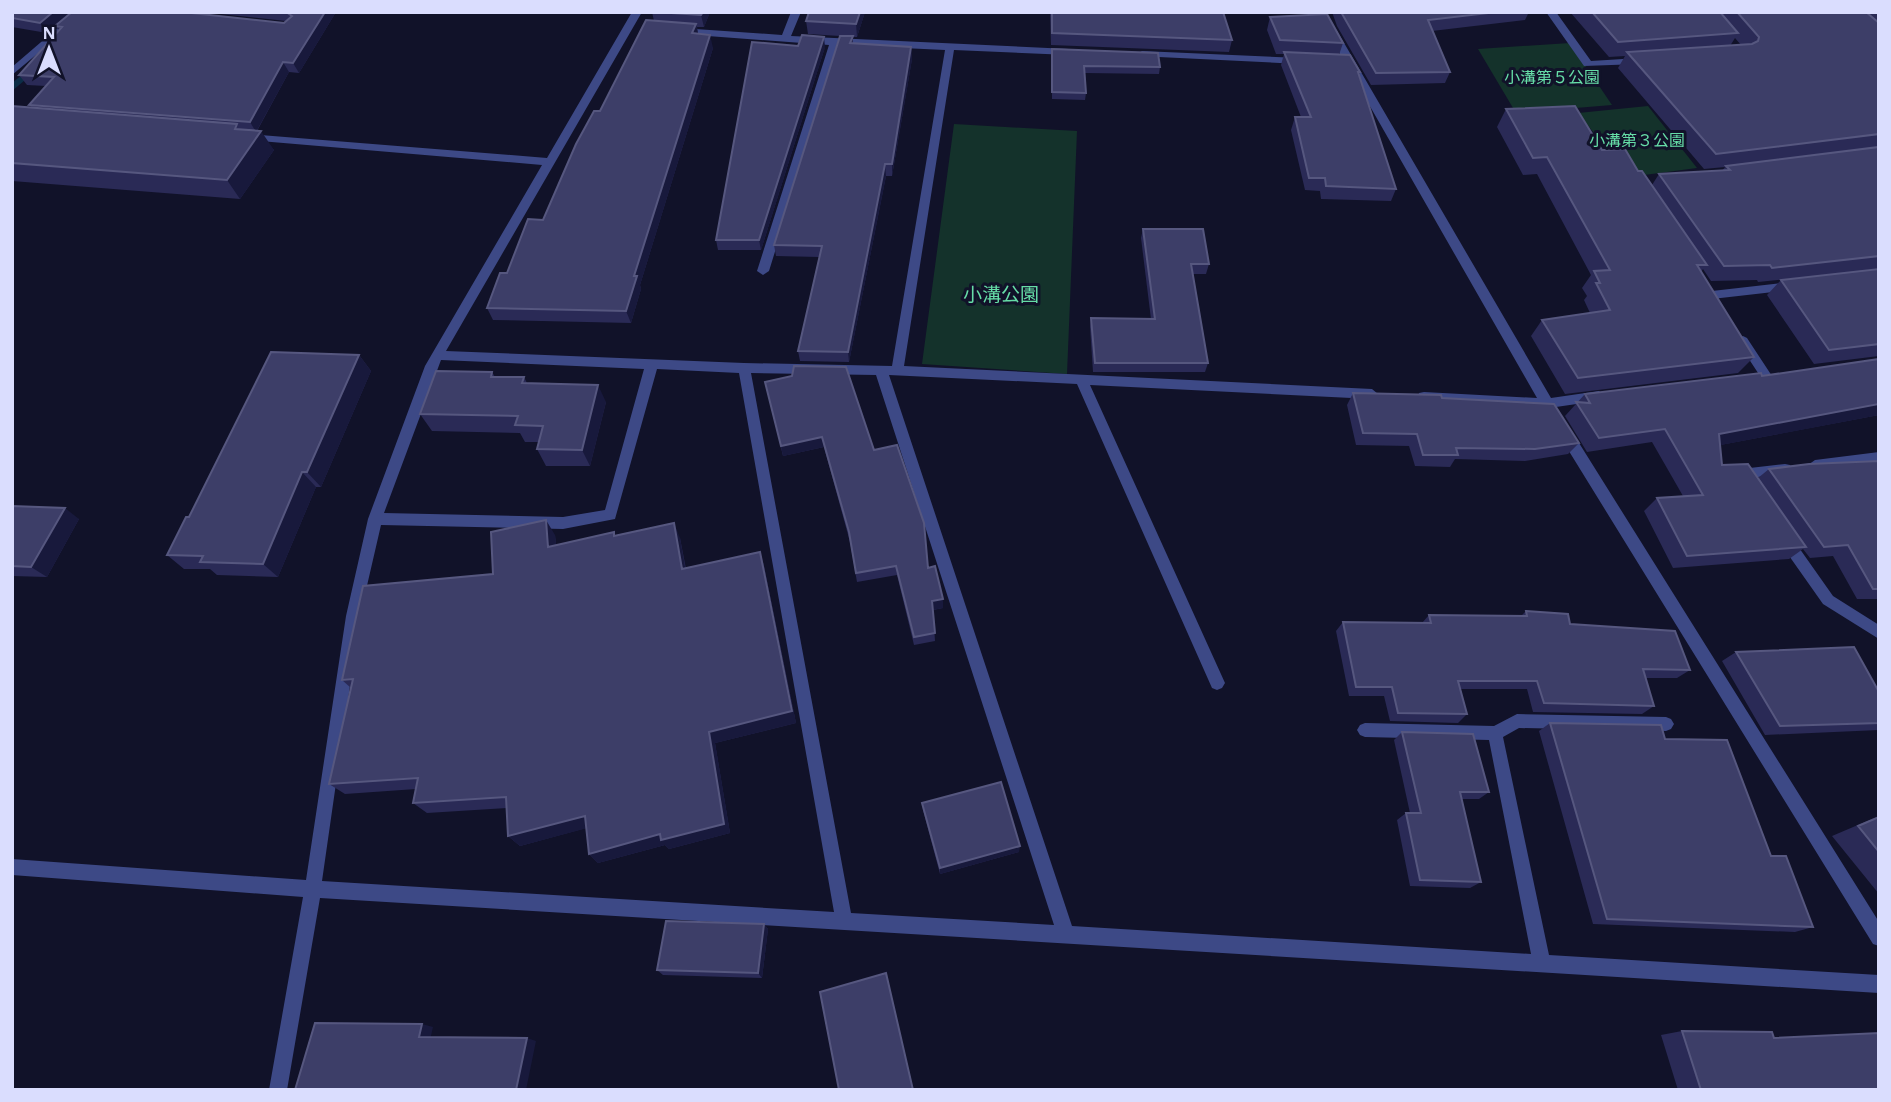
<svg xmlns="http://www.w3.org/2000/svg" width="1891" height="1102" font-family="'Alegreya Sans','Noto Sans JP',sans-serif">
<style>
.green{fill:#14322b}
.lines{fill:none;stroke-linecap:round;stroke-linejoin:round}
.stream{fill:#0c2d46;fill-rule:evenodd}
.street{fill:#3d4986;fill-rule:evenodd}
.wall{fill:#2a2a56;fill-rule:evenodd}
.shaded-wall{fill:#18193c}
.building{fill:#3d3e68;stroke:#56577f;stroke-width:2}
.labels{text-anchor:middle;stroke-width:6;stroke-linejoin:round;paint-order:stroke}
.far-park-label{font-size:16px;fill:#66dda7;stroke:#111229}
.park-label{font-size:19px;fill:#66dda7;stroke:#111229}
</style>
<rect width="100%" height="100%" fill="#111229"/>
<path class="green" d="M1570 43 1612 105 1516 113 1478 49Z
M1648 106 1697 168 1629 177 1578 113Z
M954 124 1077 131 1067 374 922 364Z"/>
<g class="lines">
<path class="stream" d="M34 65 38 68 37 70 12 91V83Z"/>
<path class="street" d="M76 12H87L12 75V67Z
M632 12H642L446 351 744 363 892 366 945 50 839 45 769 271 763 275 757 271 829 45 681 34 676 31 681 28 782 35 791 12H801L791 36 1069 49 1074 52 1069 55 954 50 904 366 1372 389 1378 394 1372 399 1090 385 1225 683 1222 688 1217 690 1212 688 1077 384 889 375 1072 926 1531 954 1489 740 1365 737 1360 735 1357 730 1360 725 1365 723 1494 726 1517 714 1666 717 1671 719 1674 724 1671 729 1666 731 1519 728 1503 737 1549 955 1879 975V993L320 898 287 1090H269L303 897 12 875V859L306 880 346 616 368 519 425 366 542 165 248 140 243 137 248 134 547 158ZM441 360 644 369 605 510 563 517 384 513ZM657 369 739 373 834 912 322 881 360 616 381 525 563 529 615 519ZM751 373 876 375 1054 925 851 913Z
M1316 12H1326L1551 398 1599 391 1605 396 1604 400 1556 407 1555 412 1550 413 1543 408 1419 401 1418 397 1419 393 1424 392 1537 398Z
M1546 12H1556L1591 61 1639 58 1644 61 1639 64 1584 66Z
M1142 51 1300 58 1305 61 1300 64 1138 56 1137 54Z
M1790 282 1796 286 1790 290 1712 299 1706 295 1712 291Z
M1743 336 1747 338 1770 373 1772 376 1770 379H1762L1739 344 1737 341 1739 338Z
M1564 426 1569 427 1879 922V946L1873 944 1559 435 1557 431 1559 427Z
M1879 452V462L1815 470 1808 465 1815 460Z
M1785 464 1790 465 1792 469 1790 473 1750 478 1749 483H1739L1734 474 1736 470 1741 469Z
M1785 533 1790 535 1833 596 1879 625V639L1823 604 1780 543 1778 539 1780 535Z"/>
</g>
<path class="wall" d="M12 12 284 23 286 21 203 12H336L299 73 289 72 257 131 274 150 240 199 12 181V106L31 107 29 105 46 86 27 85 19 75 59 31 55 26 47 33 12 27Z
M652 12H710L704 27H697L698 33 713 48 640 285 641 289 631 323 493 320 487 308 507 273 543 220 600 111 654 21Z
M809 12H865L857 37H853V43L911 47 912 59 892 176H886L849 362 800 361 798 351 819 257 776 256 774 245 840 36 808 34 806 21Z
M1050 12H1223L1232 40 1229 52 1051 45Z
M1332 12H1529L1525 20 1432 31 1450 72 1445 83 1371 85 1337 26Z
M1570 12H1879V356L1814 364 1767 295 1781 280 1836 274 1758 282 1757 280 1711 281 1703 269 1701 272 1754 357 1738 373 1565 394 1531 336 1542 320 1590 313 1584 300 1587 296 1582 288 1591 275 1537 174 1523 175 1497 127 1506 109 1602 150 1638 171 1652 185 1659 174 1722 171 1725 167 1704 169 1618 68 1625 56 1609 57ZM1735 38 1741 45 1730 46Z
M1270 17 1343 43 1339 55 1360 72 1359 76 1396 189 1391 201 1321 199 1320 191 1305 190 1291 130 1295 117H1301L1281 65 1284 54H1276L1267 30Z
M825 47 761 250H718L716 240Z
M1052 49 1160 67 1159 74 1085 73 1086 93 1085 100 1052 99Z
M1143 229 1209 264 1206 274H1193L1208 363 1205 372H1093L1090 327 1091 318 1151 319 1141 238Z
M359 355 371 371 321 487H316L278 577 217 575 210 569H184L167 555 189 517Z
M492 372 495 377H524L527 383 606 402 590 466H546L537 449 539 442H525L520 433 432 431 420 414Z
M1762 376 1879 415 1720 445 1722 465 1758 478 1769 469 1879 461V599H1857L1833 556 1810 558 1803 549 1789 559 1673 568 1644 511 1657 498 1683 496 1652 442 1587 452 1565 416 1585 394Z
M765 382 874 450 928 568 943 608 933 610 935 641 914 645 897 575 857 582 850 542 824 447 783 456Z
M1353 393 1442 398 1579 443 1568 454 1525 461 1455 459 1450 467 1415 466 1409 446 1356 445 1347 405Z
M12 506 79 519 47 577 12 576Z
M555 535 556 545 615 536 680 538 686 569 760 552 764 566 796 723 715 743 730 833 669 849 665 845 598 863 589 854 586 828 520 846 508 836 507 808 427 813 413 803 416 789 345 794 329 784 351 688 342 680 493 574Z
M1526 611 1570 624 1690 670 1677 678H1646L1654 706 1642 714 1533 712 1527 689H1460L1467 714 1458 723 1390 721 1384 696H1349L1336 631 1343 622 1422 623 1429 615 1521 616Z
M1736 652 1879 692V730L1765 735 1722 661Z
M1550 723 1665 739 1771 856 1813 927 1795 932 1593 924 1539 731Z
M1402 732 1489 792 1479 799H1462L1481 882 1470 888 1410 886 1397 820 1406 813H1410L1394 740Z
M922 803 1019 852 940 874 923 810Z
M1879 816V894L1832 836Z
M764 924 768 929 762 978 663 975 657 970Z
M1682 1031 1774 1038 1879 1090H1678L1661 1035Z"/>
<path class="shaded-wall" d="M53 12H72L47 33 40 23Z
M325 12H336L299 73 293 63Z
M703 12H710L704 27 701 15Z
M860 12H865L857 37 856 24Z
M696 24 699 38 692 33Z
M710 35 713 48 640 285 641 289 631 323 626 311 634 276Z
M824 37 825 47 761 250 759 240Z
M911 47 912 59 892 176V164Z
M283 62 289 72 256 132 250 122Z
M261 131 274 150 240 199 227 180Z
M885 164 886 176 849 362 848 352Z
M359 355 371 371 321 487 307 472Z
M598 385 606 402 590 466 582 450Z
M1879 404V415L1705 448 1719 434Z
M822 437 824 447 783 456 781 446Z
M302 472 316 487 278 577 263 564Z
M65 508 79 519 47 577 31 567Z
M546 520 555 535 558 562 548 547Z
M674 523 680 538 688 584 682 569Z
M760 552 764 566 796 723 715 743 730 833 669 849 665 845 598 863 589 854 709 732Z
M943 599V608L932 610V601Z
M585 816 595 826 520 846 508 836Z
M1020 846 1019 852 940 874V868Z
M764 924 768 929 762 978 758 973Z
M422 1024 433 1027 430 1040 419 1037Z
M527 1038 536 1041 526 1090H516Z"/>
<path class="building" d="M12 12H53L40 23 12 18Z
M72 12H182L284 23 292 16 286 12H325L293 63 283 62 250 122 29 105 54 77 19 75 62 27 55 26Z
M656 12H703L701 15Z
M809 12H860L856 24 806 21Z
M1052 12H1223L1232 40 1052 33Z
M1341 12H1497L1428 20 1450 72 1376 73Z
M1592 12H1720L1738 33 1618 42Z
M1737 12H1866L1879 23V134L1716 154 1627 52 1752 44 1758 41 1759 37Z
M1327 14 1343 43 1280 40 1270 17Z
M646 20 696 24 692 33 710 35 634 276H637L626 311 487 308 500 273H507L528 219 543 220 576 144 594 111H600Z
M802 35 824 37 759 240H716L752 42 798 46Z
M840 36H853L850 43 911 47 892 164H885L848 352 798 351 822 246 774 245Z
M1052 49 1158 53 1160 67 1084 66 1086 93 1052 92Z
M1284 52 1350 55 1360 72H1358L1396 189 1326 186 1325 178H1309L1295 117H1311Z
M12 106 237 124 235 129 261 131 227 180 12 163Z
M1575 106 1602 150 1625 149 1638 171H1642L1707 265H1697L1754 357 1578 378 1542 320 1610 310 1596 283H1600L1594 271 1610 270 1547 157 1533 158 1506 109Z
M1879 147V256L1772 268 1770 265 1724 266 1659 174 1730 170 1726 166Z
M1143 229H1203L1209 264H1191L1208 363H1095L1091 318 1155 319Z
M1879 269V344L1829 350 1781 280Z
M271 352 359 355 307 472H302L263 564 200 562 203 556 167 555 186 517H189Z
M1879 359V404L1719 434 1722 465 1748 464 1806 547 1687 556 1657 498 1703 495 1665 429 1599 438 1576 402 1590 403 1585 394 1761 373 1762 376Z
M794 366 846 367 874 450 897 445 924 523 928 568 935 566 943 599 932 601 935 633 914 637 896 566 856 573 849 532 822 437 781 446 765 382 792 376Z
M436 371 492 372 491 377H524L522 383 598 385 582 450 537 449 543 426 515 425 518 416 420 414Z
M1353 393 1441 395 1442 398 1554 404 1579 443 1535 449 1456 448 1458 455H1423L1417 434 1363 433Z
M1879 461V589H1873L1848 545 1824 547 1769 469 1809 464Z
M12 506 65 508 31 567 12 566Z
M546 520 548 547 614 532V536L674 523 682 569 760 552 792 711 709 732 724 824 661 840 660 834 589 854 585 816 508 836 506 797 413 803 418 778 329 784 353 679 342 680 363 586 493 574 491 532Z
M1526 611 1568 614 1570 624 1675 631 1690 670 1643 669 1654 706 1544 703 1537 681H1458L1467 714 1398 713 1392 687H1356L1343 622 1431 623 1429 615 1527 616Z
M1854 647 1879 692V723L1780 726 1736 652Z
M1550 723 1661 725 1665 739 1727 740 1771 856H1786L1813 927 1607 919Z
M1402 732 1473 734 1489 792H1460L1481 882 1420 880 1406 813H1421Z
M1001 782 1020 846 940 868 922 803Z
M1879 817V852L1858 826Z
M666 921 764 924 758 973 657 970Z
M886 973 913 1090H839L820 992Z
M315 1023 422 1024 419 1037 527 1038 516 1090H295Z
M1682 1031 1772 1032 1774 1038 1879 1033V1090H1701Z"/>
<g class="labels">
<g class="far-park-label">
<text x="1552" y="83">小溝第５公園</text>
<text x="1637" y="146">小溝第３公園</text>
</g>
<g class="park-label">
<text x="1001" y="301">小溝公園</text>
</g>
</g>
<rect width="1891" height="1102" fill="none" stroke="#daddfe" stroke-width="28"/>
<g transform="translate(49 49)" stroke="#111229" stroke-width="5" paint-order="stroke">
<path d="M0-5L12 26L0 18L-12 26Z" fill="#daddfe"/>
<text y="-10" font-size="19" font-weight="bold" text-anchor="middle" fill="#daddfe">N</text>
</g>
</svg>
